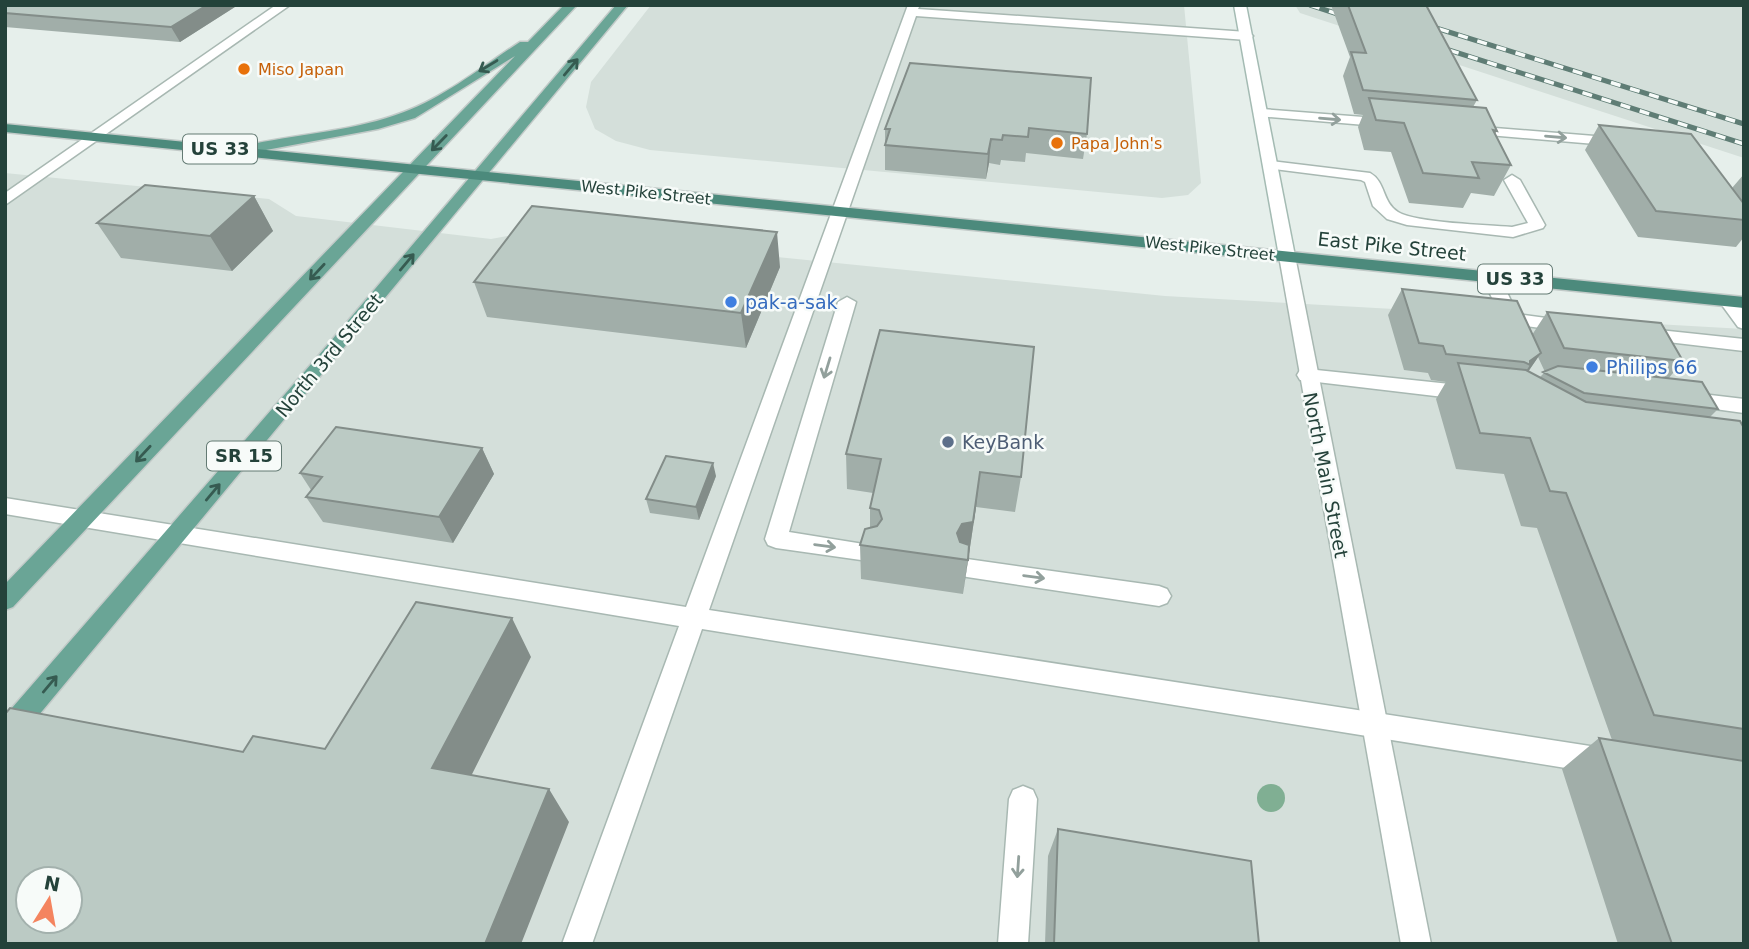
<svg xmlns="http://www.w3.org/2000/svg" width="1749" height="949" font-family="'DejaVu Sans',sans-serif">
<style>
.built{fill:#d4dfda;fill-rule:evenodd}
.lines{fill:none;stroke-linecap:round;stroke-linejoin:round}
.service-casing{stroke:#a8b8b2;stroke-width:3}
.tertiary-casing{stroke:#a8b8b2;stroke-width:3}
.secondary-casing{stroke:#a4bbb3;stroke-width:3}
.primary-casing{stroke:#c2cac8;stroke-width:3}
.trunk-casing{stroke:#c2cac8;stroke-width:3}
.service{fill:#fff;fill-rule:evenodd}
.tertiary{fill:#fff;fill-rule:evenodd}
.secondary{fill:#fff;fill-rule:evenodd}
.primary{fill:#6aa596;fill-rule:evenodd}
.trunk{fill:#4c8a7c;fill-rule:evenodd}
.rail-casing{stroke:#5f7d75;stroke-width:5}
.rail{stroke:#f7fbf9;stroke-width:3.5;stroke-dasharray:10;stroke-linecap:butt}
.tree{fill:#80af93}
.wall{fill:#a1aea9;fill-rule:evenodd}
.shaded-wall{fill:#838d89}
.building{fill:#bbcac4;stroke:#838d89;stroke-width:2;fill-rule:evenodd}
.oneway{stroke:#365b51}
.oneway2{stroke:#92a09c}
.food-dot{fill:#e8710a;stroke:#f7fbf9;stroke-width:2.5}
.shop-dot{fill:#3f7fe0;stroke:#f7fbf9;stroke-width:2.5}
.service-dot{fill:#5c6f8a;stroke:#f7fbf9;stroke-width:2.5}
.labels{text-anchor:middle;stroke-width:5;stroke-linejoin:round;paint-order:stroke}
.far-food-label{font-size:16px;fill:#c56008;stroke:#f7fbf9;text-anchor:start}
.far-street-label{font-size:16px;fill:#24423a;stroke:#f7fbf9}
.shield{fill:#f7fbf9;stroke:#637a73;stroke-width:2}
.shield-label{font-size:18px;font-weight:bold;fill:#24423a}
.street-label{font-size:19px;fill:#24423a;stroke:#f7fbf9}
.shop-label{font-size:19px;fill:#366cbe;stroke:#f7fbf9;text-anchor:start}
.service-label{font-size:19px;fill:#4e5e75;stroke:#f7fbf9;text-anchor:start}
</style>
<rect width="100%" height="100%" fill="#e6efeb"/>
<path class="built" d="M651 5H1184L1201 183 1188 195 1162 198 650 150 616 141 595 129 586 107 591 82Z
M1295 5H1744V158L1300 13Z
M5 173 269 199 296 216 491 239 529 232 1165 296 1744 329V944H5ZM28 879H70V921H28Z"/>
<g class="lines">
<g class="service-casing">
<path id="service" d="M276 5H290L5 205V193Z
M908 5H920L918 9 1247 32 1253 36 1247 40 916 16 709 610 1603 748 1612 752 1616 761 1612 770 1603 774 702 629 592 944H562L679 626 5 514V498L686 607Z
M1262 109 1389 119 1396 123 1389 127 1257 116V110Z
M1470 126 1619 138 1626 142 1619 146 1465 133V127Z
M1271 161 1370 173C1386 182 1382 202 1398 212 1416 223 1488 225 1512 227L1528 223 1504 180 1512 175 1520 180 1545 225 1543 228 1513 237 1407 225 1387 219 1373 206 1365 182 1361 180 1266 168 1264 165 1266 162Z
M1491 272 1500 277 1517 314 1576 322 1579 326 1576 330 1570 332 1504 323 1482 277Z
M1728 296C1744 300 1744 315 1744 329L1738 327 1719 301Z
M847 297 856 302 789 532 876 546 879 552 876 558 868 561 776 548 768 545 765 539 838 302Z
M1640 328 1744 339V351L1634 338 1631 334Z
M1307 369 1469 386 1476 388 1479 393 1476 398 1469 400 1300 380 1297 375 1300 370Z
M1685 392 1744 399V413L1678 404 1675 399 1678 394Z
M967 559 1159 586 1167 589 1171 596 1167 603 1159 606 967 577 959 575 956 568 959 561Z
M1023 786 1033 790 1037 799 1028 944H998L1009 799 1013 790Z"/>
</g>
<g class="tertiary-casing">
<path id="tertiary" d="M1287 251 1295 256 1431 944H1401L1279 256Z"/>
</g>
<g class="secondary-casing">
<path id="secondary" d="M1234 5H1246L1295 256 1287 261 1279 256Z"/>
</g>
<g class="primary-casing">
<path id="primary" d="M564 5H577L13 607 5 610V584L515 56 415 118 378 129 240 155 235 154 233 151 235 148C290 134 350 133 404 112 445 97 483 66 520 42H528Z
M616 5H628L14 745 5 748V716L319 355Z"/>
</g>
<g class="trunk-casing">
<path id="trunk" d="M5 124 1744 297V308L5 132Z"/>
</g>
<use href="#service" class="service"/>
<use href="#tertiary" class="tertiary"/>
<use href="#secondary" class="secondary"/>
<use href="#primary" class="primary"/>
<use href="#trunk" class="trunk"/>
<g class="rail-casing">
<path id="rail" d="M1310 5 1353 19
M1420 23 1744 124
M1430 44 1744 144"/>
</g>
<use href="#rail" class="rail"/>
</g>
<circle class="tree" cx="1271" cy="798" r="14"/>
<path class="wall" d="M5 5H238L180 42 5 27Z
M1331 5H1426L1477 100 1473 107 1497 131 1495 134 1511 165 1494 196 1471 193 1463 208 1409 203 1391 152 1364 150 1358 127 1363 115 1354 114 1343 76 1350 57Z
M910 63 1087 134 1083 159 1026 153 1025 162 1001 160 1000 165 989 163 986 179 885 170V129Z
M1599 125 1732 188 1744 174V237L1736 247 1638 237 1585 150Z
M254 196 273 231 232 271 121 258 97 223Z
M780 267 746 348 487 317 474 282Z
M1402 289 1532 335 1547 312 1683 361 1668 379 1718 409 1710 417 1744 428V944H1618L1562 769 1599 738 1612 740 1537 528 1521 526 1504 474 1456 469 1436 399 1446 382 1431 380 1428 373 1404 370 1388 315ZM1538 357 1545 372 1539 378 1528 372Z
M482 448 494 474 453 543 323 522 306 497 311 490 300 473Z
M846 454 1021 477 1015 512 976 507 963 594 861 579 860 545 870 528V508L873 493 847 489Z
M716 476 699 520 650 513 646 499Z
M1058 829 1259 944H1045L1048 856Z"/>
<path class="shaded-wall" d="M207 5H238L180 42 171 27Z
M991 139 989 163 986 179 988 154Z
M254 196 273 231 232 271 210 236Z
M777 232 780 267 746 348 741 313Z
M1541 353 1523 379 1519 382 1530 365V361Z
M482 448 494 474 453 543 439 517Z
M713 463 716 476 699 520 696 507Z
M980 472 976 507 963 594 968 557 958 558 957 533 962 524Z
M512 618 531 657 458 802 432 768Z
M549 789 569 822 521 944H485Z"/>
<path class="building" d="M5 5H207L171 27 5 13Z
M1348 5H1426L1477 100 1363 90 1351 52 1366 53Z
M910 63 1091 78 1087 134 1029 128 1028 137 1003 135 1002 140 991 139 988 154 885 145 890 129H885Z
M1369 98 1486 108 1497 131 1493 130 1511 165 1472 162 1479 178 1423 173 1404 123 1376 120Z
M1599 125 1691 134 1744 204V220L1656 211Z
M145 185 254 196 210 236 97 223Z
M532 206 777 232 741 313 474 282Z
M1402 289 1517 301 1541 353 1530 361V365L1524 362 1446 354 1443 346 1419 343Z
M1547 312 1661 323 1683 361 1564 348Z
M880 330 1034 347 1021 477 980 472 973 522 962 524 957 533 960 542 969 545 968 560 860 545 865 529 877 526 882 519 879 510 870 508 881 459 846 454Z
M1458 363 1526 370 1586 402 1740 421 1744 428V729L1654 715 1566 493 1550 491 1530 438 1480 433Z
M1558 366 1702 382 1718 409 1584 393 1543 372Z
M336 427 482 448 439 517 306 497 322 477 300 473Z
M666 456 713 463 696 507 646 499Z
M416 602 512 618 432 768 549 789 485 944H5V714L10 708 243 752 253 736 325 749ZM28 879H70V921H28Z
M1599 738 1744 761V944H1672Z
M1058 829 1251 861 1259 944H1054Z"/>
<defs><path id="oneway-shaft" d="M-6 0H5M1.5-3L5.5 0L1.5 3" fill="none" stroke-width="1.6" stroke-linecap="round" stroke-linejoin="round" transform="scale(1.75)"/></defs>
<g class="oneway">
<use href="#oneway-shaft" transform="translate(488 66) rotate(149)"/>
<use href="#oneway-shaft" transform="translate(571 67) rotate(-50)"/>
<use href="#oneway-shaft" transform="translate(439 143) rotate(134)"/>
<use href="#oneway-shaft" transform="translate(407 262) rotate(-50)"/>
<use href="#oneway-shaft" transform="translate(317 272) rotate(133)"/>
<use href="#oneway-shaft" transform="translate(143 454) rotate(133)"/>
<use href="#oneway-shaft" transform="translate(213 492) rotate(-50)"/>
<use href="#oneway-shaft" transform="translate(50 684) rotate(-50)"/>
</g>
<g class="oneway2">
<use href="#oneway-shaft" transform="translate(1330 119) rotate(5)"/>
<use href="#oneway-shaft" transform="translate(1556 137) rotate(5)"/>
<use href="#oneway-shaft" transform="translate(827 368) rotate(107)"/>
<use href="#oneway-shaft" transform="translate(825 546) rotate(8)"/>
<use href="#oneway-shaft" transform="translate(1034 577) rotate(8)"/>
<use href="#oneway-shaft" transform="translate(1018 867) rotate(94)"/>
</g>
<g class="food-dot">
<circle cx="244" cy="69" r="7"/>
<circle cx="1057" cy="143" r="7"/>
</g>
<g class="shop-dot">
<circle cx="731" cy="302" r="7"/>
<circle cx="1592" cy="367" r="7"/>
</g>
<circle class="service-dot" cx="948" cy="442" r="7"/>
<g class="labels">
<g class="far-food-label">
<text x="258" y="75">Miso Japan</text>
<text x="1071" y="149">Papa John's</text>
</g>
<g class="far-street-label">
<text transform="translate(646 192) rotate(6)" y="6">West Pike Street</text>
<text transform="translate(1210 248) rotate(6)" y="6">West Pike Street</text>
</g>
<g class="shield">
<rect x="183" y="134.5" width="74" height="29" rx="5"/>
<rect x="1478" y="264.5" width="74" height="29" rx="5"/>
<rect x="207" y="441.5" width="74" height="29" rx="5"/>
</g>
<g class="shield-label">
<text x="220" y="155">US 33</text>
<text x="1515" y="285">US 33</text>
<text x="244" y="462">SR 15</text>
</g>
<g class="street-label">
<text transform="translate(1392 246) rotate(6)" y="7">East Pike Street</text>
<text transform="translate(329 355) rotate(-50)" y="7">North 3rd Street</text>
<text transform="translate(1326 475) rotate(79)" y="7">North Main Street</text>
</g>
<g class="shop-label">
<text x="745" y="309">pak-a-sak</text>
<text x="1606" y="374">Philips 66</text>
</g>
<g class="service-label">
<text x="962" y="449">KeyBank</text>
</g>
</g>
<rect width="1749" height="949" fill="none" stroke="#24423a" stroke-width="14"/>
<g transform="translate(49 900) rotate(11)"><circle r="33" fill="#f7fbf9" stroke="#a3b1ad" stroke-width="2"/>
<path d="M0-5L12 26L0 18L-12 26Z" fill="#f4845f"/>
<text y="-10" font-size="19" font-weight="bold" text-anchor="middle" fill="#24423a">N</text>
</g>
</svg>
